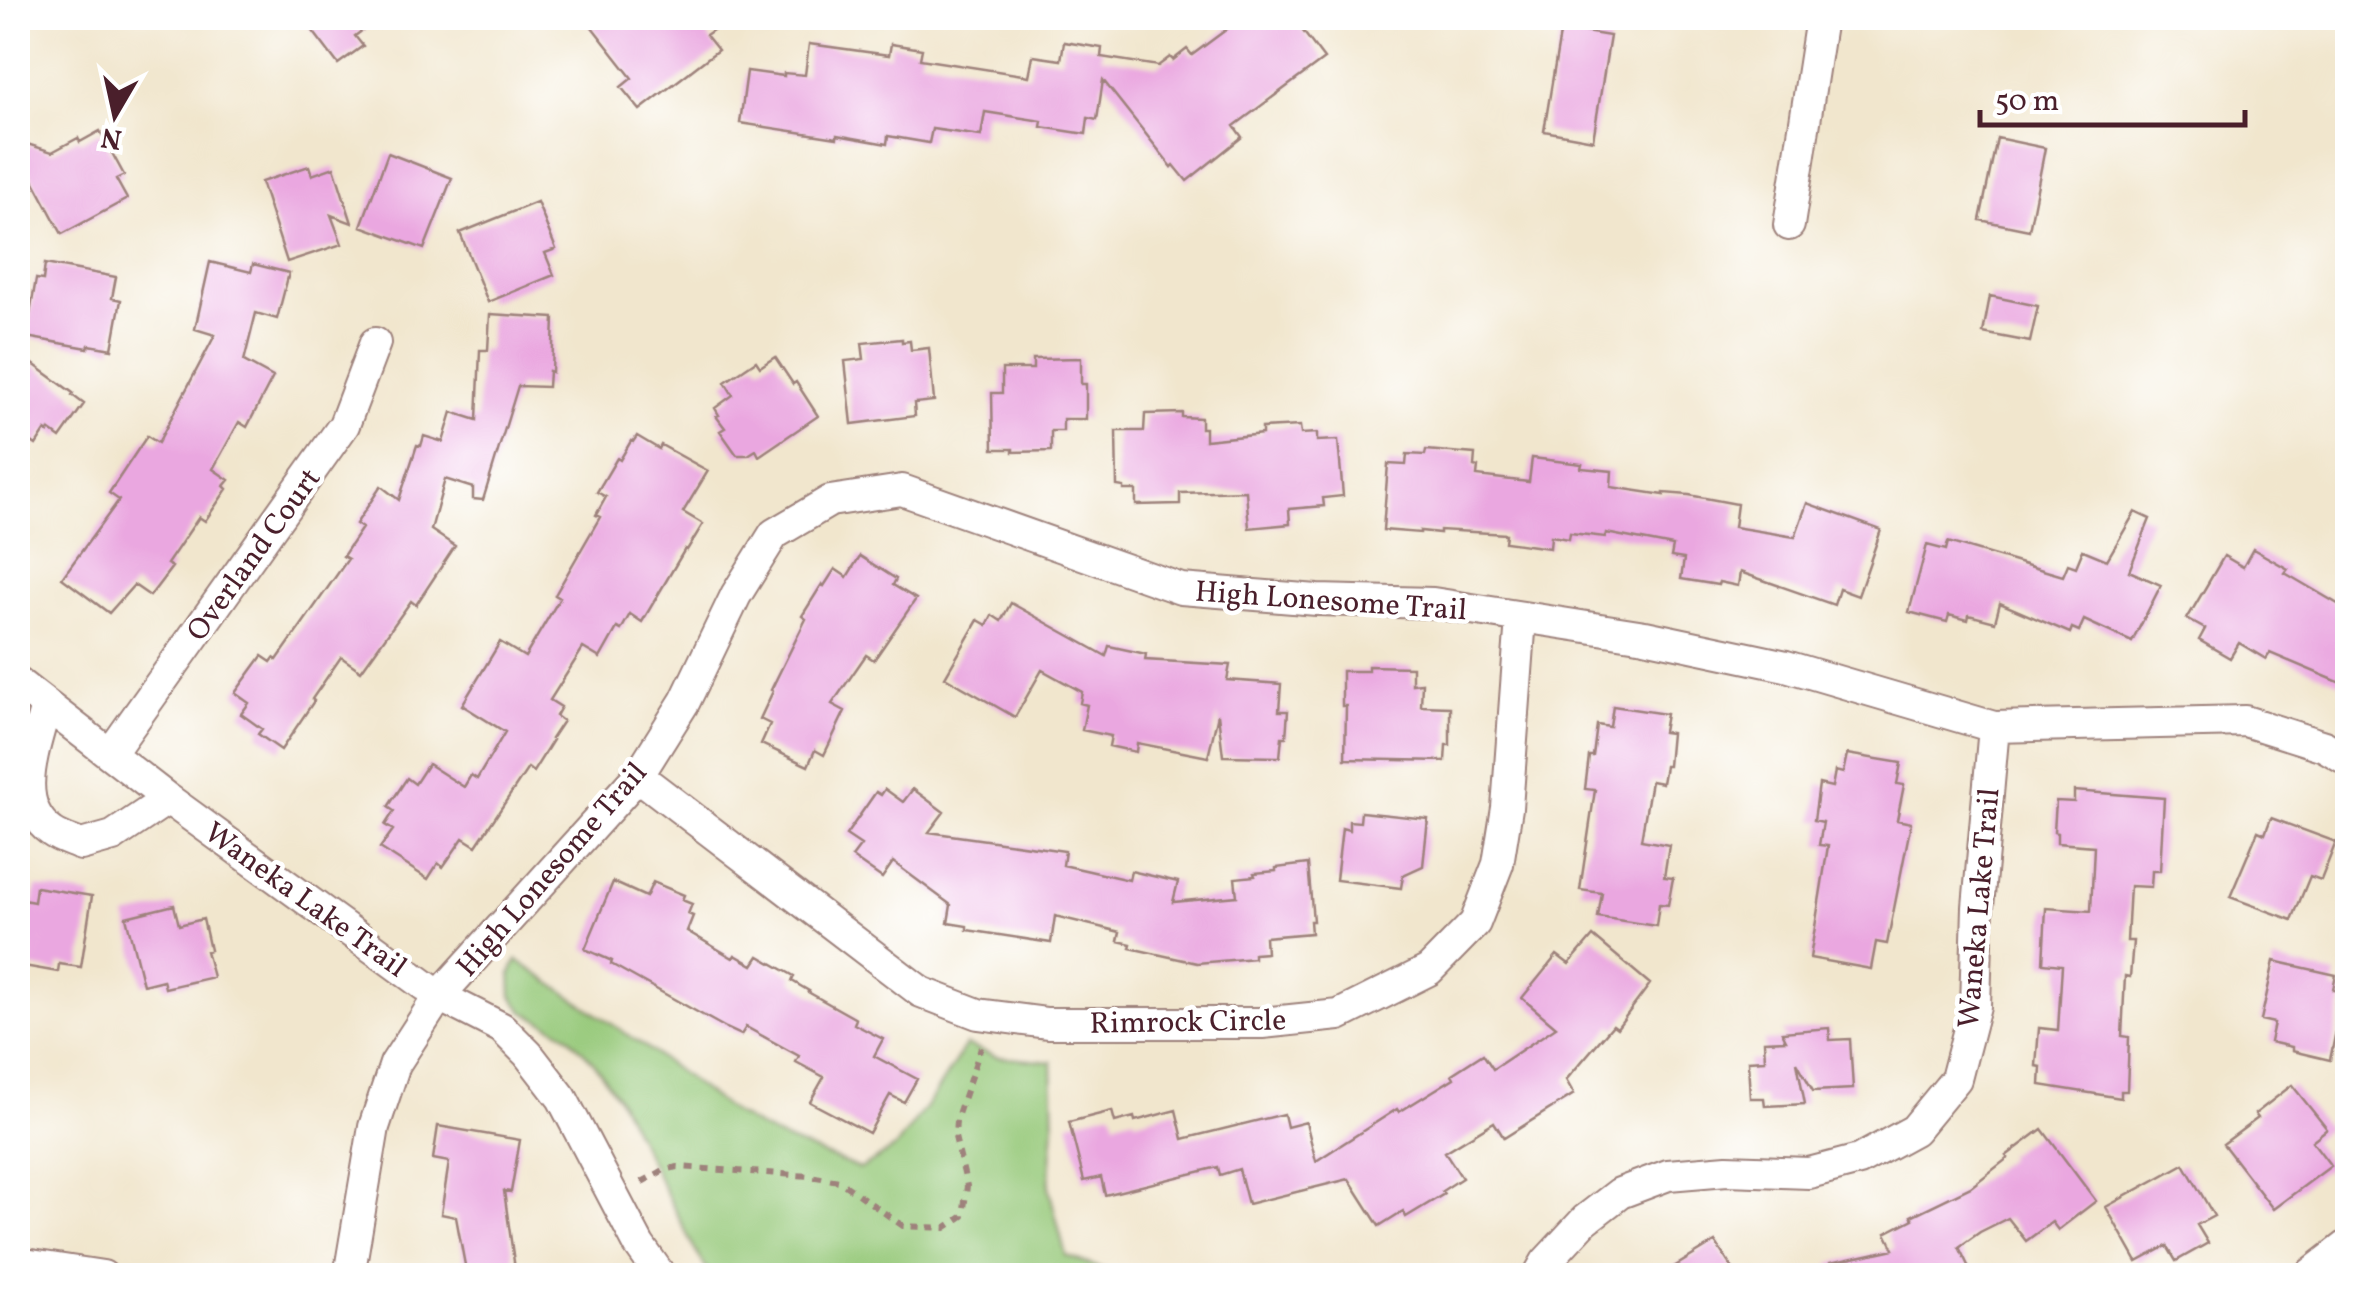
<svg xmlns="http://www.w3.org/2000/svg" width="2365" height="1293" font-family="Vollkorn,serif">
<style>
.green{fill:#97c97a;stroke:#707452;stroke-width:2.5}
.building{fill:#eaa7e0}
.lines{fill:none;stroke-linecap:round;stroke-linejoin:round}
.street-casing{stroke:#9e827c;stroke-width:34}
.path{stroke:#9e827c;stroke-width:6;stroke-dasharray:8 8;stroke-linecap:butt}
.street{stroke:#fff;stroke-width:30}
.labels{text-anchor:middle;stroke-width:9;stroke-linejoin:round;paint-order:stroke}
.street-label{font-size:30px;fill:#4a1f2b;stroke:#fff}
</style>
<rect width="100%" height="100%" fill="#fff"/>
<filter id="ink" filterUnits="userSpaceOnUse"><feTurbulence type="fractalNoise" baseFrequency=".01" numOctaves="2"/><feDisplacementMap in="SourceGraphic" scale="20" xChannelSelector="R" yChannelSelector="G"/><feConvolveMatrix kernelMatrix="1 2 1 2 8 2 1 2 1" color-interpolation-filters="sRGB"/></filter>
<filter id="wash" filterUnits="userSpaceOnUse"><feTurbulence type="fractalNoise" baseFrequency=".0048" numOctaves="4" result="noise"/><feDisplacementMap in="SourceGraphic" scale="40" xChannelSelector="R" yChannelSelector="G"/><feGaussianBlur stdDeviation="2.25" result="paint"/><feColorMatrix in="noise" values="0 0 0 0 0 0 0 0 0 0 0 0 0 0 0 0 0 1.4 0 .05"/><feComposite in="paint" operator="in"/></filter>
<g filter="url(#wash)">
<rect width="100%" height="100%" fill="#f1e6cd"/>
<path class="green" d="M517 960 640 1043 735 1114 776 1136 860 1169 895 1148 931 1100 966 1045 997 1057 1052 1062 1054 1127 1049 1189 1066 1256 1119 1275H711L696 1252 618 1098 592 1060 566 1034 523 1011 512 996 511 973Z"/>
<g id="blocks">
<path class="building" d="M303 18H379L355 36 363 46 338 64Z
M585 18H730L706 35 718 50 640 110 621 87 632 78Z
M1242 18H1293L1324 59 1234 126 1242 137 1187 181 1174 165 1172 167 1103 80 1097 120 1088 118 1086 134 1041 127 1042 121 985 112 981 136 932 129 929 143 888 136 887 144 837 135V138L740 123 747 71 784 76V73L805 75 809 44 889 55 891 44 922 49 920 59 1029 76 1033 56 1061 60 1064 42 1102 48 1101 57 1158 66 1170 57 1173 60 1187 49 1192 55Z
M1561 28 1610 36 1593 140 1544 131Z
M100 131 124 175 116 179 127 199 62 234 18 152V141L52 152 78 138 80 142Z
M1997 138 2045 148 2029 230 1980 220Z
M388 153 452 178 424 249 361 226Z
M309 166 312 175 334 167 352 223 331 215 342 244 287 262 261 182Z
M537 202 556 249 545 253 554 275 488 302 460 233Z
M210 262 251 272 253 264 289 273 277 319 256 313 244 361 273 377 247 427 239 422 213 469 229 480 224 486 227 489 205 521 199 517 167 564 172 567 150 596 134 585 109 613 62 578 119 500 109 493 147 436 158 443 215 335 195 329Z
M45 264 116 277 112 298 121 300 112 349 89 345 88 348 26 337 36 279 43 280Z
M1990 296 2038 306 2030 342 1983 333Z
M490 314 554 318 552 372 549 371 548 387 518 386 483 500 473 499V488L445 479 431 530 455 546 416 605 411 601 361 671 341 657 312 699 314 701 281 750 258 734 262 729 241 714 249 703 235 693 262 656 271 662 274 658 277 660 348 559 343 556 362 528 356 524 381 486 399 500 417 445 421 446 424 436 443 442 452 412 477 420 480 350H488Z
M902 339V342L910 341 911 350 929 348 934 401 914 403 915 416 852 424 845 361 864 359 862 343Z
M18 353 73 393 72 395 84 404 60 438 49 430 48 433 45 431 36 445 18 432Z
M775 357 793 384 796 382 818 416 759 456 756 450 748 455H737L720 431 725 428 716 416 719 415 715 408 733 395 725 382 756 361 760 367Z
M1081 358V384H1086V419H1063V431H1051V451L1013 452V449H993L992 393H1002V369H1033V359Z
M1182 413V417L1201 418V428H1205V440L1262 434V428L1300 426 1301 434 1317 433V441L1338 440 1343 496 1323 498 1324 506 1289 509 1290 524 1249 528 1246 491 1180 493V504L1136 505V490H1124V487L1117 486 1116 431H1144L1145 414Z
M637 436 659 449 661 445 708 471 683 512 703 524 687 550 685 549 642 622 630 614 621 630 617 628 600 658 583 648 550 700 561 707 556 716 563 721 551 739 553 740 533 772 528 768 476 846 463 838 443 867 438 863 428 879 380 848 393 830 385 825 394 811 388 807 407 778 415 784 428 764 464 787 471 775 477 779 505 732 462 705 500 642 525 657 560 598 555 595 600 517 596 515 606 497 597 492 617 458 620 460 631 441 633 442Z
M1426 450 1475 454 1474 466 1478 467 1477 476 1529 482 1532 458 1582 464 1581 468 1612 471 1611 487 1664 495V493L1689 495 1737 504 1734 527 1795 537 1807 503 1881 530 1858 596 1839 589 1834 605 1740 572 1738 586 1719 582 1718 585 1681 579 1684 559 1671 557 1673 546 1606 533 1605 537 1570 533 1569 539 1551 536 1550 548 1505 542 1506 534 1440 530V533L1420 531V533L1383 530 1388 464 1406 465 1407 454 1425 455Z
M2135 512 2150 519 2129 571 2161 585 2132 642 2084 620 2079 631 2072 628 2070 633 2000 603 1995 622 1969 615 1968 620 1949 615 1947 622 1909 612 1927 545 1946 550 1948 542 2063 576 2068 564 2076 567 2083 550 2107 560Z
M2253 549 2288 569 2285 573 2348 610V686L2270 653 2266 659 2239 643 2230 658 2199 640 2205 629 2187 619 2224 556 2243 567Z
M860 556 896 579 893 585 916 599 874 660 866 655 832 704 845 711 824 755 815 750 808 766 761 744 770 724 760 719 773 691 771 690 806 619 802 616 822 584 824 586 835 569 847 577Z
M1011 603 1106 656 1109 646 1146 654 1145 660 1230 665 1227 680 1281 684 1279 711H1288L1286 737H1282L1280 757 1223 756 1218 714 1208 757 1137 743 1136 752 1109 746 1111 736 1082 730 1087 705 1080 703 1082 692 1042 670 1015 717 945 677 978 620 987 625 992 615 1001 621Z
M1368 666 1412 667V684L1422 683 1421 706 1450 707V745H1446L1445 761 1345 759 1346 706H1342V671H1368Z
M1613 706 1666 714 1663 732 1671 733 1668 766H1665L1662 783 1651 781 1641 840 1669 845 1664 877 1673 878 1668 905 1659 904 1656 926 1598 917 1602 893 1580 890 1595 790 1585 789 1589 756H1593L1597 725 1610 727Z
M1847 754 1901 763 1897 784 1904 785 1897 820 1911 823 1887 944 1876 942 1871 969 1810 958 1828 846 1819 845 1823 822 1814 820 1819 784 1832 787 1835 771 1843 773Z
M885 789 903 802 913 789 944 812 929 832 1065 851 1063 865 1129 880 1131 871 1178 882 1173 902 1237 896 1235 878 1255 876 1254 873 1276 871V868L1308 864 1313 921H1310L1311 933 1265 937 1266 953 1254 954V958L1197 963 1130 948 1131 944 1118 941 1120 932 1055 916 1051 943 967 930V926L948 923 951 905 893 862 882 878 852 857 861 845 846 835 876 792 881 795Z
M2074 791 2164 798 2160 871H2152L2151 887 2130 886 2127 941H2133L2130 977 2125 976 2122 1036 2129 1037 2127 1091H2121V1098L2040 1085 2041 1067 2036 1066 2039 1028 2058 1030 2062 965 2043 963 2046 908 2091 911 2094 846 2057 843V833L2054 832 2056 801 2074 802Z
M1361 812 1428 819 1423 866 1403 875 1401 888 1336 880 1342 828 1349 830V821L1360 822Z
M2271 818 2336 842 2321 880 2310 876 2292 920 2230 897 2258 831 2265 834Z
M613 882 646 897 653 882 684 895 682 900 692 904 688 914 693 916 687 931 733 958 735 955 753 965 759 956 794 976 792 981 809 991 808 992 856 1019 854 1024 883 1039 874 1056 917 1079 904 1102 890 1095 869 1133 810 1102 824 1077 796 1062 799 1056 746 1027 741 1035 726 1028 611 964 612 961 585 949Z
M36 887 92 896 81 967 59 964 58 972 18 965V899L34 902Z
M174 905 179 925 203 919 210 950 206 951 213 977 165 988 163 980 143 985 126 917Z
M1593 936 1650 984 1617 1028 1613 1025 1566 1080 1574 1094 1504 1138 1494 1122 1445 1152 1462 1178 1442 1191 1444 1194 1406 1217 1403 1211 1379 1226 1349 1179 1248 1204 1239 1169 1220 1175 1218 1167 1105 1195 1101 1177 1084 1181 1069 1122 1112 1111 1115 1122 1134 1117 1135 1121 1176 1110 1183 1139 1284 1114 1287 1127 1306 1122 1316 1161 1397 1109 1399 1112 1454 1078 1452 1074 1483 1054 1493 1069 1556 1027 1522 998 1557 955 1569 964Z
M2274 961 2336 975 2333 990 2344 992 2330 1060 2292 1051V1047L2270 1042 2274 1023 2261 1020Z
M1829 1028 1830 1040 1850 1039 1853 1089 1813 1091 1797 1062 1805 1104 1765 1106 1764 1098H1750L1748 1061 1765 1060 1764 1041 1786 1040 1782 1032Z
M2292 1085 2327 1129 2312 1141 2331 1166 2273 1209 2223 1144 2258 1118 2255 1114Z
M438 1126 520 1140 511 1192 504 1191 516 1276H467L456 1217 441 1214 449 1162 433 1159Z
M2042 1129 2096 1201 2058 1230 2052 1222 2026 1241 2008 1218 1980 1232 1959 1247 1973 1276H1831L1830 1263 1894 1249 1886 1233 1913 1219 1911 1216 1971 1187 2008 1158 2006 1156Z
M2184 1164 2214 1216 2197 1225 2208 1243 2176 1261 2167 1246 2137 1262 2106 1207Z
M1715 1242 1737 1276H1659Z"/>
</g>
</g>
<g filter="url(#ink)">
<use href="#blocks" fill-opacity="0" stroke="#9e827c" stroke-width="2.5"/>
<g class="lines">
<g class="street-casing">
<path id="street" d="M1789 225 1821 18
M18 683 168 799 439 996 502 1028 528 1054 562 1098 639 1245 661 1276
M46 705C37 744 10 803 52 832 60 838 72 841 81 845L113 836 168 799
M110 754 344 425 375 343
M638 776 921 992 978 1014 1047 1023H1262L1339 1015 1429 970 1475 923 1498 864 1507 808 1521 618
M18 1263 103 1276
M349 1276 374 1127 395 1064 439 996 638 776 685 701 736 595 774 534 830 501 902 490 1181 589 1317 600 1433 603 1645 636 1786 666 1994 727 2245 721 2324 746 2348 760
M1538 1276 1546 1262 1585 1220 1620 1193 1668 1175 1727 1170 1809 1173 1859 1160 1914 1130 1956 1079 1975 1006 1978 907 1994 727
M2308 1276 2348 1245"/>
</g>
<path class="path" d="M642 1182 664 1170 678 1167 810 1176 839 1181 903 1226 945 1228 963 1216 967 1186 955 1137 956 1120 981 1047"/>
<use href="#street" class="street"/>
</g>
</g>
<g class="labels">
<g class="street-label">
<text transform="translate(253 554) rotate(-54)" y="10">Overland Court</text>
<text transform="translate(1331 600) rotate(4)" y="10">High Lonesome Trail</text>
<text transform="translate(551 869) rotate(-49)" y="10">High Lonesome Trail</text>
<text transform="translate(306 899) rotate(36)" y="10">Waneka Lake Trail</text>
<text transform="translate(1978 908) rotate(-85)" y="10">Waneka Lake Trail</text>
<text transform="translate(1188 1021) rotate(-1)" y="10">Rimrock Circle</text>
</g>
</g>
<rect width="2365" height="1293" fill="none" stroke="#fff" stroke-width="60"/>
<g transform="translate(115 115) rotate(189)" stroke="#ffffff" stroke-width="8" paint-order="stroke">
<path d="M0-8L18 38L0 25L-18 38Z" fill="#4a1f2b"/>
<text y="-15" font-size="28" font-weight="bold" text-anchor="middle" fill="#4a1f2b">N</text>
</g>
<path d="M1980 110v15h265v-15" fill="none" stroke="#4a1f2b" stroke-width="5"/>
<text x="1995" y="110" font-size="30" fill="#4a1f2b" stroke="#ffffff" stroke-width="8" paint-order="stroke">50 m</text>
</svg>
